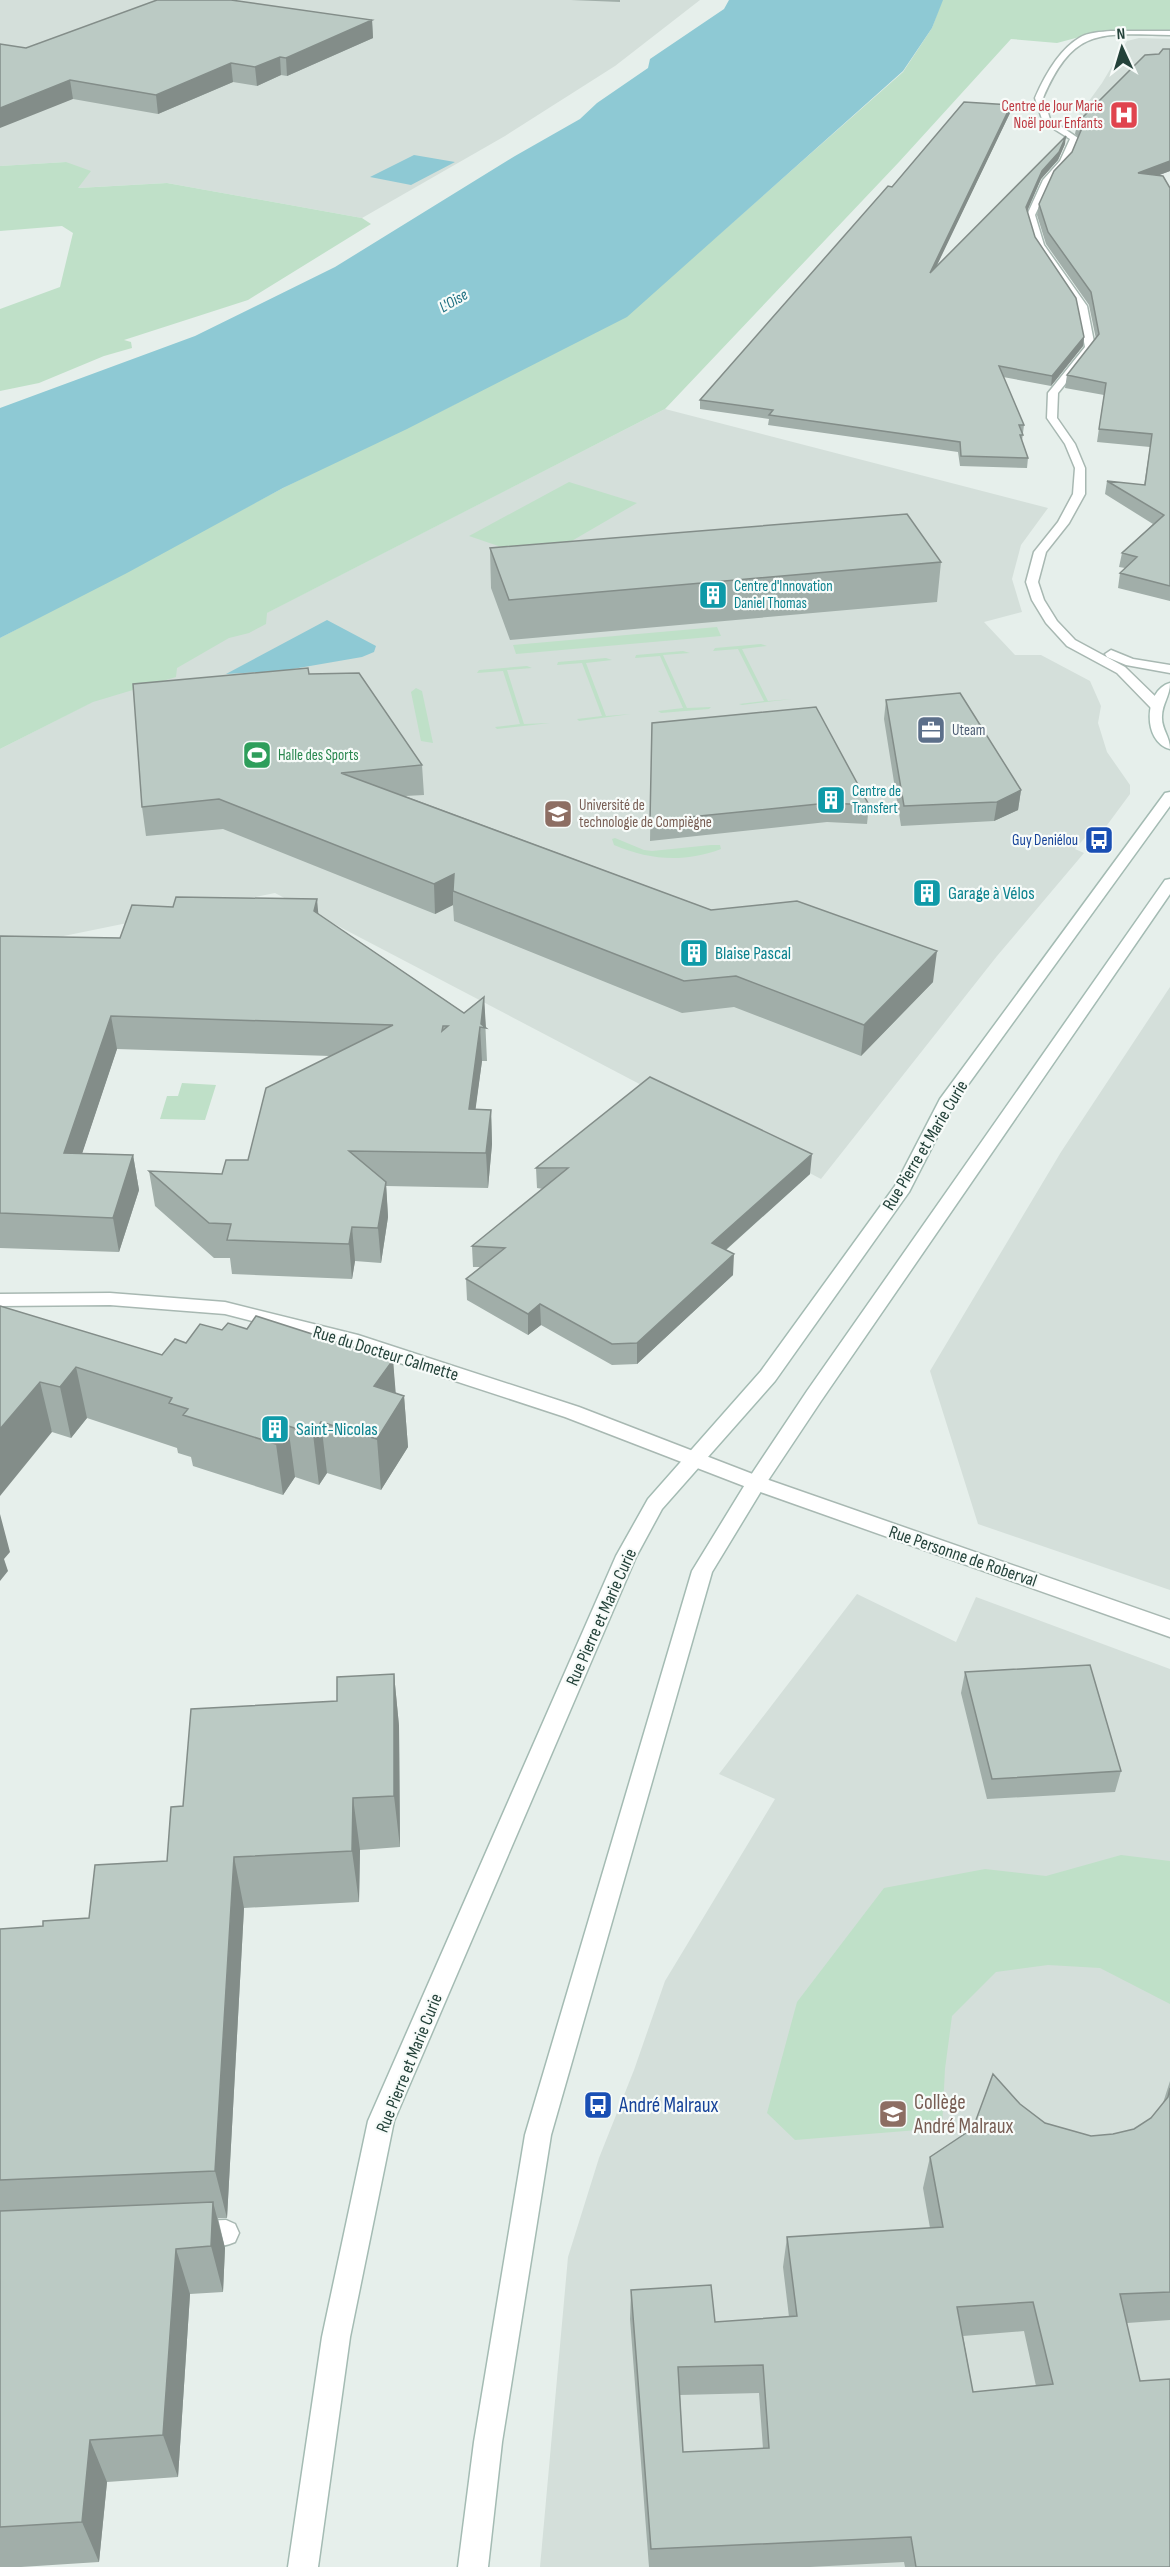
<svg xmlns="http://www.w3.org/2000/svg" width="1170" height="2567" font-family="'Sofia Sans Condensed',sans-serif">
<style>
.built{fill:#d4dfda}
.green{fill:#bfe0c8}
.water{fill:#8ec9d4}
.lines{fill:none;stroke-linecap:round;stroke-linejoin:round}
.street-casing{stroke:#a8b8b2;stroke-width:3}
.secondary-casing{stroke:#a4bbb3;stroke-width:3}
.street{fill:#fff;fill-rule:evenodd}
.secondary{fill:#fff;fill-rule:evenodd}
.wall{fill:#a1aea9;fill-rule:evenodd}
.shaded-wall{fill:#838d89}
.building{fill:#bbcac4;stroke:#838d89;stroke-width:1.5;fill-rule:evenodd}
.labels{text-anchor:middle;stroke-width:4.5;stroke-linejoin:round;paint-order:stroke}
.far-health-label{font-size:15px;fill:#be3a42;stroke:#f7fbf9;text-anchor:end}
.far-culture-label{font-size:15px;fill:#0d838f;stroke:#f7fbf9;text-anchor:start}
.far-service-label{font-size:15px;fill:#4e5e75;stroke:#f7fbf9;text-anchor:start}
.far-leisure-label{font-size:15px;fill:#27864d;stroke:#f7fbf9;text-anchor:start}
.far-education-label{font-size:15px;fill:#785e54;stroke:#f7fbf9;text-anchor:start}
.far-transit-label{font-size:15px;fill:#164399;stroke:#f7fbf9;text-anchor:end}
.far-water-label{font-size:16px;font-style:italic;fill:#1c6f80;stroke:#f7fbf9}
.culture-label{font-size:18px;fill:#0d838f;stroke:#f7fbf9;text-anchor:start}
.street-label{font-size:18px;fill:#24423a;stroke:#f7fbf9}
.near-education-label{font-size:21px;fill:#785e54;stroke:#f7fbf9;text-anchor:start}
.near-transit-label{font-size:21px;fill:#164399;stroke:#f7fbf9;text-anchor:start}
</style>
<rect width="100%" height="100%" fill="#e6efeb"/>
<path class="built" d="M0 0H700L615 66 505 136 362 218 167 183 77 188 66 162 0 166Z
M1139 38 1170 39V134L1071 126 1102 83 1127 41Z
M665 409 1048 508 1021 545 1012 579 1022 612 984 622 1015 655H1041L1090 681 1101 706 1098 723 1107 752 1130 785V794L1099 836 1089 833 1075 849 1084 853 997 956 821 1179 275 893 0 949V749Z
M1170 987V1590L978 1524 930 1371 1061 1152Z
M857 1594 956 1642 976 1597 1170 1669V2567H540L568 2257 599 2158 634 2070 665 1981 775 1799 719 1774Z"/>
<path class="green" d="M942 0H1170V30L1098 32 1057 43 1011 39 899 162 665 409 267 613 266 624 249 633 229 638 177 668 176 677 93 702 0 749V638L283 488 400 429 423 420 455 404 714 239 903 72 932 28Z
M66 162 91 171 78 188 167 183 362 218 371 224 248 300 124 340 131 342 132 348 104 356 39 383 0 391V309L60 287 73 233 62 226 0 231V166Z
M569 482 637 503 539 560 469 536Z
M717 627 721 636 516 654 513 645Z
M761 644 767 646 742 649 768 701 792 699 742 705 739 704 764 701 738 649 713 651 715 648Z
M683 651 690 653 663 655 687 708 711 707 709 709 661 713 658 711 683 708 660 656 635 658 636 655Z
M606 658 612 660 586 663 606 716 631 714 579 721 577 719 602 716 582 663 557 665 558 662Z
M527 666 532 668 507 670 524 724 550 723 497 729 495 727 520 724 503 671 477 673 479 670Z
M416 688 422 691 433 743 421 741 411 692Z
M615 838 644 850 652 851 711 845H720L721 849C684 863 649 860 614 845L612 839Z
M182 1083 216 1085 205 1120 160 1119 167 1096H178Z
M1121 1855 1170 1861V2004L1100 1968 1048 1965 996 1972 952 2016 945 2069 942 2128 795 2140 767 2113 797 2002 884 1888 985 1869 1046 1876Z"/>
<path class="water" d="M729 0H943L932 28 903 71 627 317 407 429 283 488 127 573 0 638V408L195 336 335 267 515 156 580 119 597 103 648 68 650 59 724 9Z
M414 155 455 162 411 185 370 177Z
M327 620 376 646 374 652 362 657 281 671 226 674Z"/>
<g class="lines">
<g class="street-casing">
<path id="street" d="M1111 31H1170V35C1101 34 1074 26 1043 98L1050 119 1078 138 1068 162 1051 181 1035 215 1044 245 1087 306 1095 347 1058 393 1057 418 1075 444 1085 468V494L1069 523 1046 552 1038 582 1044 600 1057 621 1075 640 1125 667 1161 702 1162 705 1156 709 1151 708 1117 673 1067 646 1046 623 1032 600 1026 582 1034 552 1058 522 1073 494 1075 468 1065 444 1047 418 1048 393 1085 347 1077 306 1036 245 1027 215 1043 180 1060 161 1070 139 1043 122 1035 98C1044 77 1059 50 1079 38 1088 32 1101 32 1111 31Z
M1111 650 1133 659 1170 665V673L1126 665 1107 657 1105 654Z
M110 1293 225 1302 358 1335 579 1407 763 1478 1170 1620V1637L749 1488 565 1417 348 1346 225 1314 110 1305 0 1306V1294Z
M226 2220 235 2224 239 2233 235 2242C221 2248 202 2249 188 2243L184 2234 188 2225 197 2221Z"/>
</g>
<g class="secondary-casing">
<path id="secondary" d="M1170 683C1170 696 1162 704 1162 716 1161 729 1170 736 1170 749 1142 742 1144 690 1170 683Z
M1170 792V806L954 1104 909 1192 775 1381 662 1509 636 1557 394 2121 350 2337 318 2567H288L322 2337 368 2121 616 1556 648 1499 761 1371 895 1186 940 1099 1165 793Z
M1170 879V894L821 1401 763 1488 712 1572 551 2135 502 2442 488 2567H458L474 2442 525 2135 692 1571 749 1478 807 1391 1165 880Z"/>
</g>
<use href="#street" class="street"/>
<use href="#secondary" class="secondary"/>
</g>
<path class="wall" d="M571 0H620V2Z
M372 20 373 38 287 76 281 75 257 86 233 82 158 114 73 99 26 48Z
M1010 113 936 266 1065 144 1058 160 1041 179 1027 211 1035 237 1084 337 1083 346 1051 386 1003 377 1024 425 1022 441 1028 458 1027 468 960 466 958 452 768 425 769 419 700 409V400L892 187Z
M1077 123 1170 171 1159 175 1170 188V601L1118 588 1120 573 1125 568 1119 567 1122 553 1153 524 1105 494 1107 481 1144 485 1150 447 1097 442 1104 395 1065 388 1067 375 1096 339 1089 305 1046 244 1037 215 1039 204 1072 152 1078 137 1075 134Z
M490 548 941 562 937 602 510 640 491 588Z
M309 674 422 765 424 795 405 796 711 910 933 982 861 1056 734 1007 682 1013 454 921 453 905 435 914 223 829 146 836 142 807Z
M886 700 1021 790 1018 810 994 821 901 826 884 719Z
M652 723 869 805 867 824 827 822 650 841Z
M318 914 464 1013 484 997 487 1061H482L475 1110H491L492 1144 488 1188 386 1186 388 1217 381 1263 355 1261 352 1279 232 1274 230 1258H214L155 1206 149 1171 222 1174 248 1160 330 1056 117 1049 82 1153 133 1155 139 1190 119 1252 0 1248V936L120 938Z
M536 1168 810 1174 726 1250 733 1275 637 1364 612 1365 541 1325 528 1335 467 1300 466 1279 480 1267H473L472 1246 543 1189 537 1188Z
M0 1306 162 1355 186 1343 222 1330 247 1329 393 1360 395 1393 404 1396 408 1447 381 1490 327 1473 319 1485 295 1477 283 1495 193 1466 191 1457 178 1453 177 1448 87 1418 71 1438 52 1432Z
M965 1672 1121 1771 1115 1792 987 1799 961 1693Z
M394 1674 399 1726 400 1847 360 1850 359 1902 244 1908 227 2218H218L225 2248 223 2292 190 2294 178 2477 107 2482 99 2562 21 2567H0V1929L43 1926 89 1918 167 1861 183 1806 337 1701Z
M1170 2081V2320L1127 2323 1170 2567H905L904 2562 810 2567H649L630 2319 631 2290 715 2322 789 2317 783 2267 787 2237 930 2228 923 2188 930 2157 1020 2104 1045 2123 1091 2136 1113 2134 1134 2129 1151 2118 1163 2103ZM1024 2331 1036 2386 973 2392 963 2336ZM759 2393 763 2449 683 2452 680 2395Z"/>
<path class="shaded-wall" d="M372 20 373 38 287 76 286 58Z
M280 57 281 75 257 86 255 67Z
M231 63 233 82 158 114 156 95Z
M70 80 73 99 0 128V108Z
M1011 105 1010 113 929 282 930 273Z
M1066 136 1065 144 1058 160 1041 179 1025 216 1026 207 1042 171Z
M1170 161V171L1136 184 1138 173Z
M1084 337 1083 346 1051 386 1052 376Z
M1021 790 1018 810 994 821 997 802Z
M454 874 453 891V905L435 914 434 884Z
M317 899 320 932 314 911Z
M937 951 933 982 861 1056 864 1025Z
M484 997 486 1028 481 1024Z
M111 1016 117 1049 71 1187 64 1153Z
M480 1027 482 1061 471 1143 469 1109Z
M491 1110 492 1144 488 1188 486 1153Z
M812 1154 810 1174 711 1263 712 1243Z
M133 1155 139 1190 119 1252 113 1218Z
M386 1182 388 1217 381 1263 378 1228Z
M352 1227 355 1261 352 1279 349 1244Z
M734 1254 733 1275 637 1364V1343Z
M540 1304 541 1325 528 1335V1314Z
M393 1360 397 1408 404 1396 408 1447 381 1490 377 1439 374 1386Z
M76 1367 87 1418 71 1438 60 1387Z
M40 1382 52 1432 0 1496V1429Z
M321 1422 327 1473 319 1485 313 1434Z
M288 1426 295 1477 283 1495 276 1444Z
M0 1514 10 1552 4 1559 8 1571 0 1581Z
M394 1674 399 1726 400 1847 394 1796Z
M353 1798 360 1850 359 1902 352 1851Z
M234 1857 244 1908 227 2218 215 2171Z
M213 2202 225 2248 223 2292 211 2246Z
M176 2249 190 2294 178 2477 163 2435Z
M90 2440 107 2482 99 2562 82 2522Z"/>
<path class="building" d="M157 0H231L372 20 286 58 280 57 255 67 231 63 156 95 70 80 0 108V44L26 48Z
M1163 49H1170V161L1138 173 1163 176 1170 188V586L1120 573 1137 557 1122 553 1164 515 1107 481 1145 485 1152 434 1099 429 1106 383 1067 375 1099 334 1091 292 1048 232 1039 204 1054 171 1072 152 1082 128 1077 123 1145 55 1159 54Z
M964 102 1011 105 930 273 1066 136 1059 152 1042 171 1026 207 1035 237 1076 298 1084 337 1052 376 999 366 1024 425H1019L1023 435H1020L1028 458 961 456 960 442 769 415 773 410 700 400 888 186 892 187Z
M907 514 941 562 509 600 490 548Z
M308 668 309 674 359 673 422 765 341 773 711 910 797 901 937 951 864 1025 736 976 684 981 453 891 454 874 434 884 219 799 142 807 133 684Z
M960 693 1021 790 997 802 904 806 886 700Z
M816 707 869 805 828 803 650 821 652 723Z
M176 897 317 899 314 911 464 1013 484 997 481 1024 486 1028 480 1027 469 1109 491 1110 486 1153 349 1151 386 1182 378 1228 352 1227 349 1244 227 1240 231 1224 209 1223 149 1171 222 1174 226 1160H248L266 1088 393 1025 111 1016 64 1153 133 1155 113 1218 0 1213V936L120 938 132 905 173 907ZM443 1026H448L442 1031Z
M650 1077 812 1154 712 1243 734 1254 637 1343 612 1344 540 1304 528 1314 466 1279 505 1248 472 1246 568 1168H536Z
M0 1306 162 1355 175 1339 186 1343 200 1324 222 1330 228 1323 247 1329 256 1316 393 1360 374 1386 404 1396 377 1439 321 1422 313 1434 288 1426 276 1444 183 1415 188 1409 169 1403 172 1398 76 1367 60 1387 40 1382 0 1429Z
M1090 1665 1121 1771 992 1779 965 1672Z
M394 1674V1796L353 1798 352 1851 234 1857 215 2171 0 2180V1929L43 1926V1921L89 1918 95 1865 167 1861 171 1807 183 1806 191 1709 337 1701V1677Z
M993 2074 1020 2104 1045 2123 1091 2136 1113 2134 1134 2129 1151 2118 1168 2097 1170 2088V2292L1120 2294 1140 2381 1170 2379V2567H916L911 2537 651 2549 631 2290 711 2285 715 2322 797 2316 787 2237 943 2227 930 2157 966 2133 976 2120ZM1033 2302 1053 2384 973 2392 957 2307ZM763 2365 769 2448 683 2452 678 2367Z
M213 2202 211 2246 176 2249 163 2435 90 2440 82 2522 0 2527V2211Z"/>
<defs>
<g id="hospital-square" transform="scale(1.5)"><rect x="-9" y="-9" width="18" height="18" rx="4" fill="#e0444e" stroke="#f7fbf9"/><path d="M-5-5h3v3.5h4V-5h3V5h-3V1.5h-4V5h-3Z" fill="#fff"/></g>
<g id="building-square" transform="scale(1.5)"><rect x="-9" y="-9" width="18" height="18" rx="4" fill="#0f9aa8" stroke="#f7fbf9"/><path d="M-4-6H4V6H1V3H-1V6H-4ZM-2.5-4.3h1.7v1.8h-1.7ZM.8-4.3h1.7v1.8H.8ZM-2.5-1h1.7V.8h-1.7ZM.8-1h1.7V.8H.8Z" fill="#fff"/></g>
<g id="office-square" transform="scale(1.5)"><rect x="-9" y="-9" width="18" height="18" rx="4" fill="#5c6f8a" stroke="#f7fbf9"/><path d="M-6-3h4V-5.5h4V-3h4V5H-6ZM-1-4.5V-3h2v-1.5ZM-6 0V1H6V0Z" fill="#fff"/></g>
<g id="stadium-square" transform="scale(1.5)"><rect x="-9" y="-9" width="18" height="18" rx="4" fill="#2e9e5b" stroke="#f7fbf9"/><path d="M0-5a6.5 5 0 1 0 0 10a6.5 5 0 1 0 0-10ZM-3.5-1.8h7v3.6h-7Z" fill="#fff"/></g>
<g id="university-square" transform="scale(1.5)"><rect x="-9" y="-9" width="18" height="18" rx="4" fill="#8d6e63" stroke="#f7fbf9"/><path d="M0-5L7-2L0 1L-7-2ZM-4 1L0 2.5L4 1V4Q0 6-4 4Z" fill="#fff"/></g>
<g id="bus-square" transform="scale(1.5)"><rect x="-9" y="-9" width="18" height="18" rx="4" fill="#1a4fb4" stroke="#f7fbf9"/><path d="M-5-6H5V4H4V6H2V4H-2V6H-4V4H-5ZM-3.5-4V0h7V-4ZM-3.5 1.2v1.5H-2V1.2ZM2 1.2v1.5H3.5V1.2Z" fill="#fff"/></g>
<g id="school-square" transform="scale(1.5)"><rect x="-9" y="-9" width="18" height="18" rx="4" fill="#8d6e63" stroke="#f7fbf9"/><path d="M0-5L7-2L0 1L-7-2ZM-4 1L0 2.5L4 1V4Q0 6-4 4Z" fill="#fff"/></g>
</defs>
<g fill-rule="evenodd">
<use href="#hospital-square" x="1124" y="115"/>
<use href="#building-square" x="713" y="595"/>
<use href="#office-square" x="931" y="730"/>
<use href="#stadium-square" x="257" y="755"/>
<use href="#building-square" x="831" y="800"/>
<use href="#university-square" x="558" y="814"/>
<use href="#bus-square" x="1099" y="840"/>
<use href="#building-square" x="927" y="893"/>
<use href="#building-square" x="694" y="953"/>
<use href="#building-square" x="275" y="1429"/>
<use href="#bus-square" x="598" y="2105"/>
<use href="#school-square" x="893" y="2114"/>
</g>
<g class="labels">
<g class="far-health-label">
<text x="1103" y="111">Centre de Jour Marie<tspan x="1103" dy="17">Noël pour Enfants</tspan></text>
</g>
<g class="far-culture-label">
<text x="734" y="591">Centre d'Innovation<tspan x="734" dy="17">Daniel Thomas</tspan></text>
<text x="852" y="796">Centre de<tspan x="852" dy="17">Transfert</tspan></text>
</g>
<g class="far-service-label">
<text x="952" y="735">Uteam</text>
</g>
<g class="far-leisure-label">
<text x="278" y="760">Halle des Sports</text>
</g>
<g class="far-education-label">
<text x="579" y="810">Université de<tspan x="579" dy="17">technologie de Compiègne</tspan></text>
</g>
<g class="far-transit-label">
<text x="1078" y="845">Guy Deniélou</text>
</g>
<g class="far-water-label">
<text transform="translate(453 300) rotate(-30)" y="6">L'Oise</text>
</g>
<g class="culture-label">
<text x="948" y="899">Garage à Vélos</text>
<text x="715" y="959">Blaise Pascal</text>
<text x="296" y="1435">Saint-Nicolas</text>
</g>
<g class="street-label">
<text transform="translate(925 1145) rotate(-59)" y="6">Rue Pierre et Marie Curie</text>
<text transform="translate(386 1353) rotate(17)" y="6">Rue du Docteur Calmette</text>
<text transform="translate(963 1556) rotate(19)" y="6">Rue Personne de Roberval</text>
<text transform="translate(601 1617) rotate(-66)" y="6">Rue Pierre et Marie Curie</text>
<text transform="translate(409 2063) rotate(-68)" y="6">Rue Pierre et Marie Curie</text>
</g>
<g class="near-education-label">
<text x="914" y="2109">Collège<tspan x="914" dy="24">André Malraux</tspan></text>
</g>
<g class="near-transit-label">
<text x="619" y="2112">André Malraux</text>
</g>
</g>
<g transform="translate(1122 48) rotate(356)" stroke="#f7fbf9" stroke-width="4.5" paint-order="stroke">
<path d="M0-4.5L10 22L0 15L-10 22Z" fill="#24423a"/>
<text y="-9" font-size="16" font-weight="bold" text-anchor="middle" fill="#24423a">N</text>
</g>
</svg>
